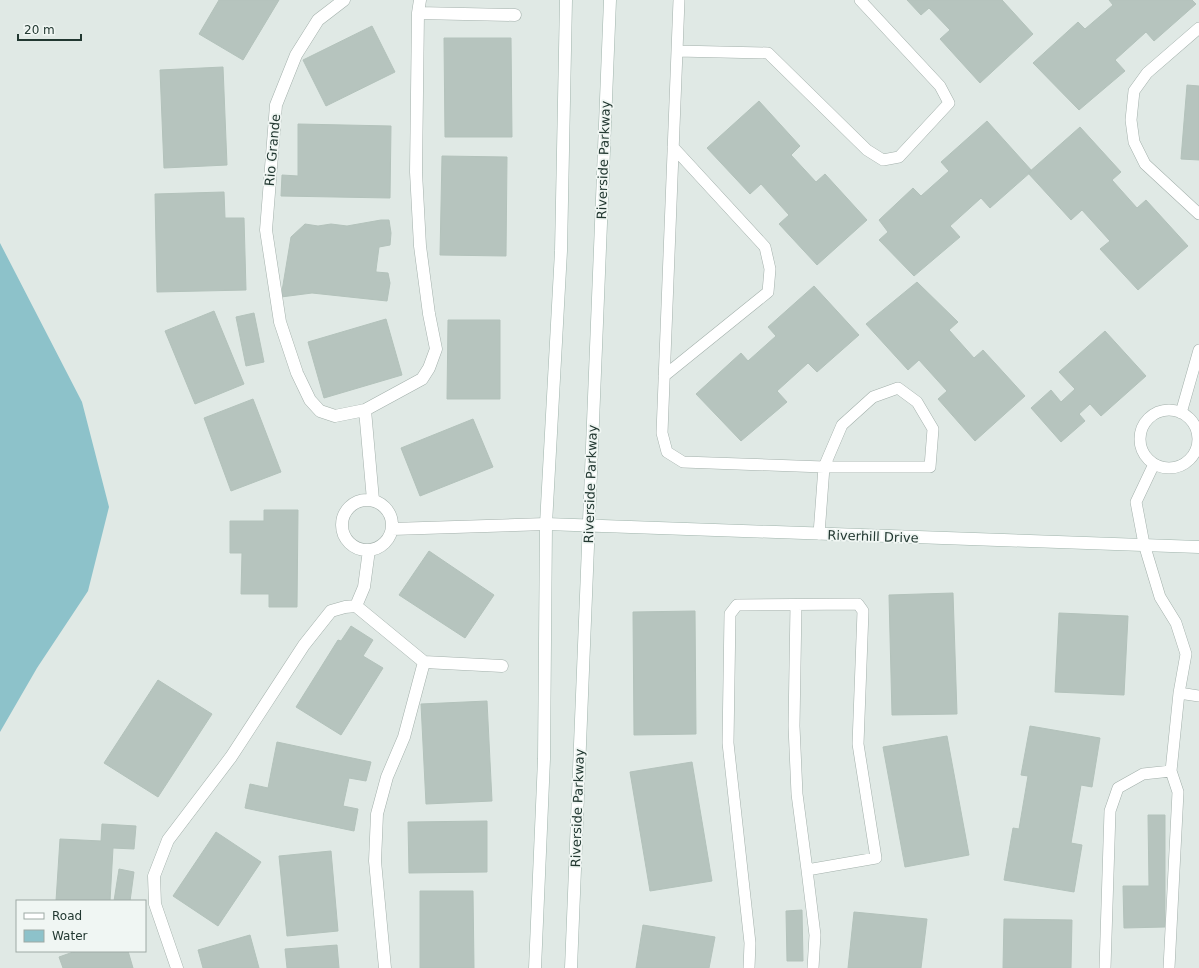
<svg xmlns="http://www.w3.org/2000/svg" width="1199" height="968" font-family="'DejaVu Sans',sans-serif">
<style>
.water{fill:#8dc2ca}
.building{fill:#b6c4be;stroke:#b3c2bb}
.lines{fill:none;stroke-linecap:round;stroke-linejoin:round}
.lane-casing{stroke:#a3b0ab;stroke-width:12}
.street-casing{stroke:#a3b0ab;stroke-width:13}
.secondary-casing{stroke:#a0b4ac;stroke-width:13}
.lane{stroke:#fff;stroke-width:11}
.street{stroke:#fff;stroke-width:12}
.secondary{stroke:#fff;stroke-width:12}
.labels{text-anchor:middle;stroke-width:3.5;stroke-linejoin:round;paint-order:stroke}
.street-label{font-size:13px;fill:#223831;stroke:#f0f6f3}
</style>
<rect width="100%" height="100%" fill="#e0e9e5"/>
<path class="water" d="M0 243 82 402 109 507 88 591 37 668 0 732Z"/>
<path class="building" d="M219 0H279L243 60 199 34Z
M907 0H1002L1033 34 980 83 940 39 950 30 929 8 921 15Z
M1109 0H1192L1196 4 1154 41 1146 32 1115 60 1125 71 1079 110 1033 63 1078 22 1085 29 1113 5Z
M372 26 395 72 326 106 303 60Z
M444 38H511L512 137H445Z
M223 67 227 165 164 168 160 70Z
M1187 85 1199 86V160L1181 159Z
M759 101 800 146 791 155 816 182 825 174 867 220 817 265 779 224 789 215 761 184 750 194 707 148Z
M987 121 1032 171 990 208 981 198 950 226 960 237 914 276 879 240 888 232 879 220 913 188 921 196 949 171 941 162Z
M298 124 391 126 390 198 281 196 282 175 298 176Z
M1080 127 1121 172 1112 180 1137 208 1146 200 1188 246 1138 290 1100 249 1110 241 1082 210 1071 220 1028 173Z
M442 156 507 157 506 256 440 255Z
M224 192 225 218H244L246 290 157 292 155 194Z
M381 220H389L391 233 390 245 379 247 376 270V272L388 273 390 283 387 301 312 293 281 297 291 237 305 224 318 226 331 224 347 226Z
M917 282 958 322 949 330 974 358 983 350 1025 396 975 441 938 399 947 391 919 360 908 370 866 324Z
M814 286 859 335 817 372 808 363 777 391 787 402 741 441 696 394 741 353 748 361 776 336 768 327Z
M214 311 244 384 195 404 165 331Z
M254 313 264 362 246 366 236 317Z
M386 319 402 375 324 398 308 342Z
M448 320H500V399H447Z
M1105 331 1146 376 1101 416 1090 404 1079 414 1085 421 1061 442 1031 408 1051 390 1061 402 1075 389 1059 372Z
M253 399 281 472 231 491 204 418Z
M473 419 493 467 420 496 401 448Z
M264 510H298L297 607H269V594H241L242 553H230V521H264Z
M429 551 494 595 465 638 399 595Z
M953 593 957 714 892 715 889 595Z
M695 611 696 734 634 735 633 612Z
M1059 613 1128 616 1124 695 1055 692Z
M351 626 373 640 363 656 383 668 341 735 296 707 338 640 341 641Z
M158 680 212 714 158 797 104 763Z
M487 701 492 801 426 804 421 704Z
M1030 726 1100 738 1092 787 1081 785 1071 843 1082 845 1074 892 1004 880 1013 828 1019 829 1028 776 1021 775Z
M947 736 969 855 905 867 883 747Z
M277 742 371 762 366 781 349 778 343 806 358 809 354 831 245 808 250 784 268 788Z
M692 762 712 881 650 891 630 772Z
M1148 815H1165V927L1124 928 1123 886H1149Z
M487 821V872L409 873 408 822Z
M102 824 136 826 134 849 113 848 110 901H56L60 839 101 841Z
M216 832 261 862 218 926 173 896Z
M331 851 338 931 287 936 279 856Z
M119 869 134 872 130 901H114Z
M420 891H473L474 968H420Z
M802 910 803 961H787L786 911Z
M854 912 927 919 921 968H848Z
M1004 919 1072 920 1071 968H1003Z
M643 925 715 937 709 968H636Z
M250 935 259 968H203L198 950Z
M337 945 339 968H287L285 949Z
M76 951H128L133 968H63L59 957Z"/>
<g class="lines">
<g class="lane-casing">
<path id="lane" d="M679 0 662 433 667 452 683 462 824 467H930L933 429 917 402 898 388 873 397 842 425 824 467 819 534
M1199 28 1147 73 1134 91 1131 120 1134 142 1145 164 1199 214
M677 51 768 53 867 150 883 160 899 157 949 103 940 86 860 0
M664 376 768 292 770 269 765 247 673 147
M1140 439a29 29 0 1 1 58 0a29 29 0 1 1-58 0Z
M1181 413 1199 350
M1154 464 1136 502 1144 544 1160 597 1176 623 1186 654 1179 693 1199 696
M796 605 794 726 797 794 807 870
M1171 771 1179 693
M749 968 750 943 728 743 730 614 737 605 858 604 863 611 858 744 876 858 807 870 815 935 813 968
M1105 968 1110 811 1118 788 1143 774 1171 771 1178 792 1169 968"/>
</g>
<g class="street-casing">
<path id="street" d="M344 0 318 20 296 55 276 105 266 230 280 322 297 373 310 400 320 411 335 416 365 410 422 379 429 368 436 349 429 314 420 246 416 172 418 13 420 0
M418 13 515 15
M365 410 373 500
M342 525a25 25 0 1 1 50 0a25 25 0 1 1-50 0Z
M392 529 546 524
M369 550 364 587 356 606 424 662 502 666
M177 968 155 904 154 876 168 840 231 757 304 645 331 611 345 607 356 606
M385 968 375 861 377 814 387 777 404 737 424 662"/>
</g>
<g class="secondary-casing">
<path id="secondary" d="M546 524 1199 547
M535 968 544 759 546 524 561 251 566 0
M571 968 610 0"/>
</g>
<use href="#lane" class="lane"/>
<use href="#street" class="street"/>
<use href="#secondary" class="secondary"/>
</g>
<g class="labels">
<g class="street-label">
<text transform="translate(272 150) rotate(-85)" y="5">Rio Grande</text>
<text transform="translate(603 160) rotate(-88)" y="5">Riverside Parkway</text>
<text transform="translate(590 484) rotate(-88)" y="5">Riverside Parkway</text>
<text transform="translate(873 536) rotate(2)" y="5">Riverhill Drive</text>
<text transform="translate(577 808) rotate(-88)" y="5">Riverside Parkway</text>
</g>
</g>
<rect x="16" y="900" width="130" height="52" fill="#f0f6f3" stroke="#9eaaa5"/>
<rect x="24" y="913" width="20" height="6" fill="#ffffff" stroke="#9eaaa5"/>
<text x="52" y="920" font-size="12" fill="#223831">Road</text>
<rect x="24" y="930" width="20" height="12" fill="#8dc2ca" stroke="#9eaaa5"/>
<text x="52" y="940" font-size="12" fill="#223831">Water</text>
<path d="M18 34v6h63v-6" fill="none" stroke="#223831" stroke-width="2"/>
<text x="24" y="34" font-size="12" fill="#223831" stroke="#f0f6f3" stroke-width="3" paint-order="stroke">20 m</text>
</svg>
